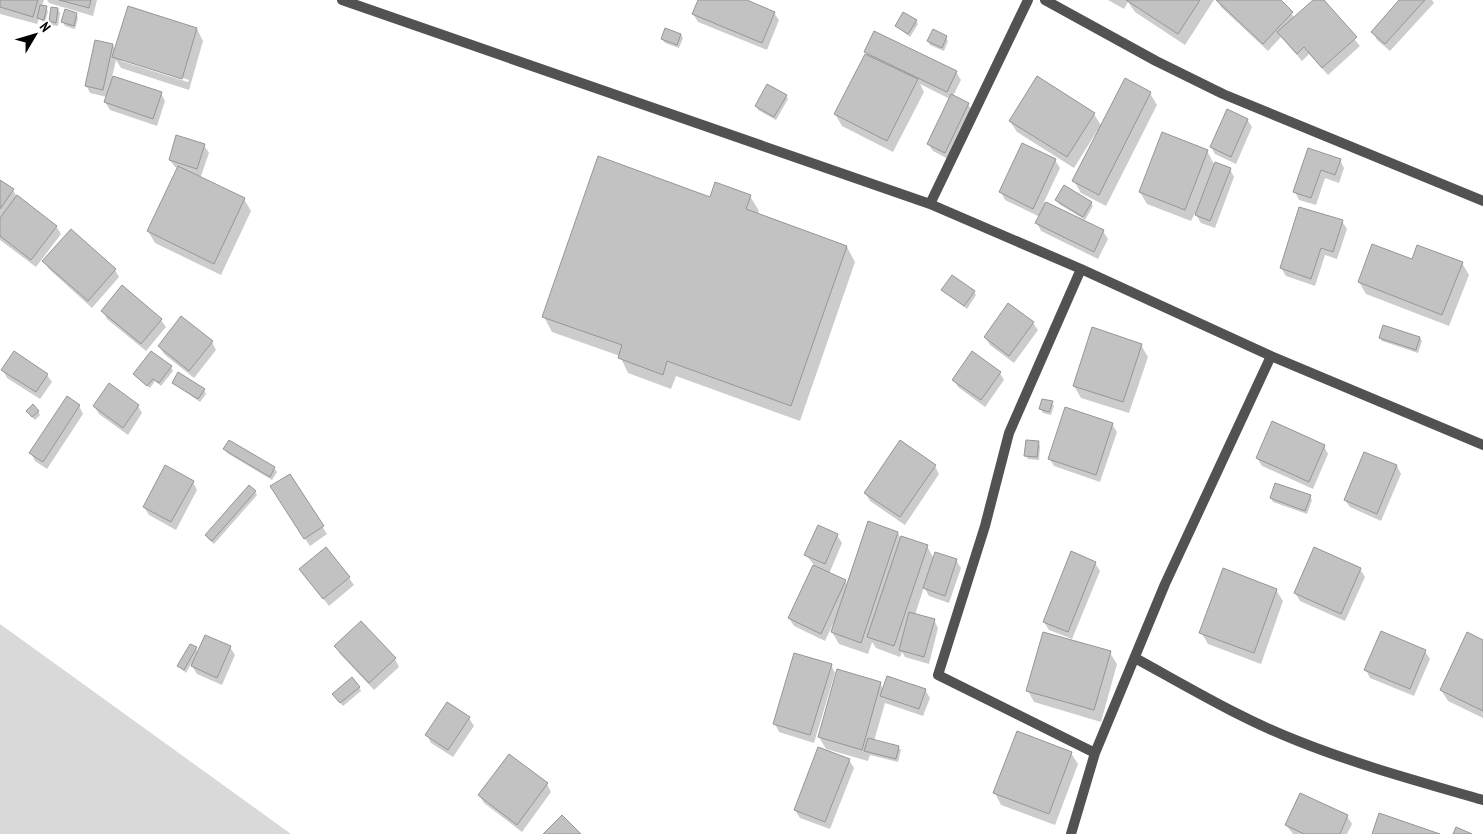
<svg xmlns="http://www.w3.org/2000/svg" width="1483" height="834" font-family="'PT Sans Narrow',sans-serif">
<style>
.green{fill:#d9d9d9}
.shadow{fill:#0003;fill-rule:evenodd}
.building{fill:#c2c2c2;stroke:#969696}
.lines{fill:none;stroke-linecap:round;stroke-linejoin:round}
.street{stroke:#525252;stroke-width:10}
</style>
<rect width="100%" height="100%" fill="#fff"/>
<path class="green" d="M0 624 291 834H0Z"/>
<path class="shadow" d="M0 0H44L42 6 48 11 45 23 39 19 37 24 0 14Z
M47 0H97L93 16 49 3Z
M699 0H744L774 13 779 20 767 50 698 22 693 14Z
M1108 0H1214L1185 45 1135 12 1128 2 1124 9Z
M1217 0H1279L1295 18 1315 0H1322L1360 46 1328 75 1309 54 1302 61 1281 37 1268 51 1221 7Z
M1401 0H1432L1434 3 1390 51 1377 40 1373 32Z
M58 9 60 13 58 26 52 25 50 21Z
M76 14 78 18 75 29 65 26 63 22Z
M916 21 918 24 910 37 896 26Z
M197 29 203 41 189 90 121 68 116 60 112 77 161 93 165 101 157 126 110 110 105 102 107 97 90 93 86 85 113 45 116 51ZM121 58 189 80 188 82 121 61Z
M681 35 683 38 679 48 665 43 662 39Z
M946 37 948 41 944 51 930 45 928 41Z
M866 52 956 72 961 80 953 96 968 104 973 112 950 160 933 151 928 144 950 99 920 84 924 92 893 152 842 126 835 114 868 56Z
M1150 93 1157 105 1106 206 1081 193 1074 181 1099 132 1097 131 1074 168 1017 132 1010 121 1094 114 1102 127Z
M786 96 788 99 776 120 758 110 756 106Z
M1247 119 1252 127 1236 164 1215 154 1211 147Z
M204 145 209 153 201 176H196L244 199 251 211 221 275 155 243 148 231 178 168 175 167 170 160Z
M1023 145 1055 160 1060 168 1044 202 1103 231 1108 239 1098 259 1041 231 1037 223 1040 217 1005 200 1001 192Z
M1309 149 1340 160 1344 168 1339 183 1325 178 1316 205 1299 200 1295 192Z
M1207 151 1214 164 1230 169 1234 177 1215 228 1201 223 1195 213 1191 221 1147 204 1140 192Z
M0 181 13 190 17 197 56 226 61 234 36 267 0 240Z
M750 196 759 211 757 214 847 247 855 262 800 421 676 376 671 389 628 373 620 356 552 332 544 317 711 198Z
M1057 200 1091 203 1093 206 1085 220 1059 204Z
M1342 221 1347 229 1337 259 1325 255 1315 286 1286 276 1281 268Z
M1413 260 1462 263 1469 275 1449 326 1366 294 1359 282Z
M44 262 115 270 119 277 92 308 49 269Z
M123 287 161 320 166 327 146 351 107 319 103 311Z
M943 290 974 292 976 295 967 309Z
M1033 323 1038 330 1014 363 990 345 985 337Z
M1380 338H1420L1422 341 1418 353 1382 341Z
M212 342 216 350 194 378 164 354 159 346Z
M1141 345 1148 357 1129 413 1081 398 1074 386Z
M171 367 173 371 161 386 155 381 150 388 134 374Z
M3 370 47 375 52 382 40 399 7 378Z
M1000 373 1004 380 985 407 958 387 954 380Z
M173 383 204 390 206 394 200 402Z
M1052 403 1054 406 1051 415 1043 413 1041 409Z
M79 406 83 414 47 469 35 461 31 453Z
M94 406H138L142 413 128 435 99 414Z
M38 411 40 415 35 420 30 415Z
M1112 424 1117 432 1100 482 1054 466 1049 458Z
M229 442 274 468 277 472 272 480 227 453 225 449Z
M1038 442 1040 446 1039 460 1028 459 1026 456Z
M1324 446 1328 454 1313 489 1262 466 1257 458Z
M1365 453 1397 466 1401 474 1381 521 1350 507 1345 500Z
M935 466 939 474 905 525 870 501 865 493Z
M290 476 327 534 310 546 276 495Z
M193 482 197 490 176 530 149 515 144 507Z
M255 492 257 495 214 544 208 539 206 535Z
M1310 496 1312 500 1307 514 1273 502 1271 498Z
M898 533 900 537 927 546 934 559 956 560 961 568 949 603 929 596 924 587 915 615 934 620 938 628 929 664 905 657 902 652 900 657 876 648 872 642 868 654 839 644 832 632 834 622 825 641 794 626 789 618 814 565 806 555 837 535 842 543 829 574 845 581 848 586Z
M1095 563 1100 571 1072 639 1049 630 1044 622Z
M300 569 349 578 354 585 329 606Z
M1360 569 1365 577 1345 621 1300 601 1295 593Z
M1276 590 1283 601 1261 664 1208 644 1201 632Z
M1483 641V718L1448 701 1441 690Z
M336 646 395 659 399 667 374 690 340 654Z
M230 647 235 655 222 685 197 674 191 664 186 673 179 666 196 648 198 653Z
M1425 651 1430 659 1414 696 1370 678 1366 670Z
M1110 653 1117 664 1101 722 1034 702 1028 691Z
M831 665 835 673 814 743 779 732 775 724Z
M880 683 883 689 925 690 930 698 923 716 885 703 874 741 898 747 901 750 898 762 870 755 868 761 826 749 819 737Z
M359 687 361 691 343 706 336 698Z
M448 703 469 718 474 726 453 757 431 743 427 735Z
M1071 753 1078 764 1055 825 1001 805 995 793Z
M849 760 854 768 830 829 800 818 795 810Z
M547 784 551 792 522 832 484 803 479 795Z
M1347 816 1352 824 1347 834H1293L1286 825Z"/>
<path class="building" d="M0 0H38L33 17 0 7Z
M59 0H91L89 8Z
M698 0H747L775 12 762 43 692 14Z
M1126 0H1200L1178 34Z
M1216 0H1281L1293 12 1263 44Z
M1313 0H1324L1357 37 1322 68 1304 47 1297 54 1277 32Z
M1399 0H1425L1385 44 1371 32Z
M40 5 47 6 44 20 37 18Z
M128 6 197 28 182 79 112 57Z
M51 7 58 8 56 23 49 21Z
M65 9 77 13 74 26 61 22Z
M903 12 917 20 908 34 895 26Z
M665 28 681 34 677 45 661 39Z
M933 29 947 36 942 48 927 41Z
M874 31 957 71 947 92 864 52Z
M95 40 113 44 103 90 85 86Z
M865 54 918 79 887 141 834 114Z
M113 76 162 92 153 119 104 102Z
M1037 76 1095 113 1067 157 1009 121Z
M1125 78 1151 92 1099 195 1072 181Z
M767 84 787 95 774 117 755 106Z
M951 94 969 103 945 153 927 144Z
M1227 109 1248 119 1231 157 1210 147Z
M1162 132 1208 150 1185 210 1139 192Z
M176 135 205 144 197 169 169 160Z
M1022 143 1056 159 1033 209 999 192Z
M1308 148 1341 159 1335 175 1321 170 1311 198 1293 192Z
M598 156 710 197 715 182 751 195 746 209 847 246 791 406 667 361 663 375 618 358 622 345 542 317Z
M1215 162 1231 168 1210 221 1195 215Z
M178 166 245 198 214 264 147 231Z
M0 180 14 189 0 209Z
M1064 185 1092 202 1083 217 1055 200Z
M17 195 57 226 31 260 0 236V218Z
M1046 202 1104 230 1094 252 1035 223Z
M1299 207 1343 220 1333 252 1321 248 1311 279 1280 268Z
M71 229 116 269 88 301 42 261Z
M1372 244 1412 259 1417 245 1463 262 1442 315 1358 282Z
M952 275 975 291 964 306 941 290Z
M122 285 162 319 141 344 101 311Z
M1008 303 1034 322 1009 356 984 337Z
M181 316 213 341 189 371 158 346Z
M1383 325 1420 337 1416 350 1379 338Z
M1092 327 1142 344 1123 402 1073 386Z
M14 351 48 374 36 392 1 370Z
M151 351 172 366 159 383 153 379 147 386 133 374Z
M972 351 1001 372 981 400 952 380Z
M178 372 205 389 198 399 172 383Z
M109 383 139 405 123 428 93 406Z
M67 396 80 405 43 462 29 453Z
M1042 399 1053 401 1049 412 1039 409Z
M33 404 39 411 32 417 26 411Z
M1065 407 1113 423 1096 475 1048 459Z
M1272 421 1325 445 1309 482 1256 458Z
M229 440 275 467 270 477 223 449Z
M900 440 936 465 900 517 864 493Z
M1026 440 1039 441 1037 457 1024 456Z
M1364 452 1397 465 1377 514 1344 500Z
M165 465 194 481 171 522 143 507Z
M290 474 324 526 304 539 270 486Z
M1275 483 1311 495 1305 511 1270 498Z
M249 485 256 491 212 541 205 535Z
M868 521 898 532 861 643 831 632Z
M818 525 838 534 825 564 804 555Z
M901 536 928 545 894 646 867 637Z
M326 547 350 577 323 599 299 569Z
M1314 547 1361 568 1341 614 1294 593Z
M1071 551 1096 562 1068 632 1043 622Z
M935 552 957 559 945 596 923 588Z
M813 565 846 580 821 634 788 618Z
M1223 568 1277 589 1254 653 1199 633Z
M909 612 935 619 924 657 899 650Z
M361 621 396 658 369 683 334 646Z
M1381 631 1426 650 1410 689 1364 670Z
M1043 632 1111 651 1094 710 1026 691Z
M1467 632 1483 640V711L1440 690Z
M205 635 231 646 217 678 191 666Z
M190 644 197 647 184 670 177 666Z
M794 653 832 664 810 735 773 724Z
M837 669 881 682 862 750 818 737Z
M887 676 926 689 919 709 880 696Z
M352 677 360 687 340 703 332 694Z
M447 702 470 717 448 750 425 735Z
M1017 731 1072 752 1049 814 993 793Z
M868 738 899 746 896 759 864 751Z
M818 747 850 759 825 822 794 810Z
M509 754 548 783 517 825 478 795Z
M1300 793 1348 815 1340 834H1304L1285 825Z
M1379 813 1440 834H1372Z
M562 815 581 834H543Z
M1456 827 1472 834H1453Z"/>
<g class="lines">
<path class="street" d="M342 0 930 204 1028 0
M1045 0 1156 61 1223 94 1483 201
M930 204 1081 269 1271 356 1483 445
M1135 658C1188 687 1241 719 1298 741 1358 765 1421 782 1483 800
M1095 753 1165 584 1271 356
M1071 834 1095 753 938 675 985 526 1009 433 1081 269"/>
</g>
<g transform="translate(35 35) rotate(52)" stroke="#ffffff" stroke-width="4" paint-order="stroke">
<path d="M0-4L9 19L0 12L-9 19Z" fill="#000000"/>
<text y="-8" font-size="14" font-weight="bold" text-anchor="middle" fill="#000000">N</text>
</g>
</svg>
